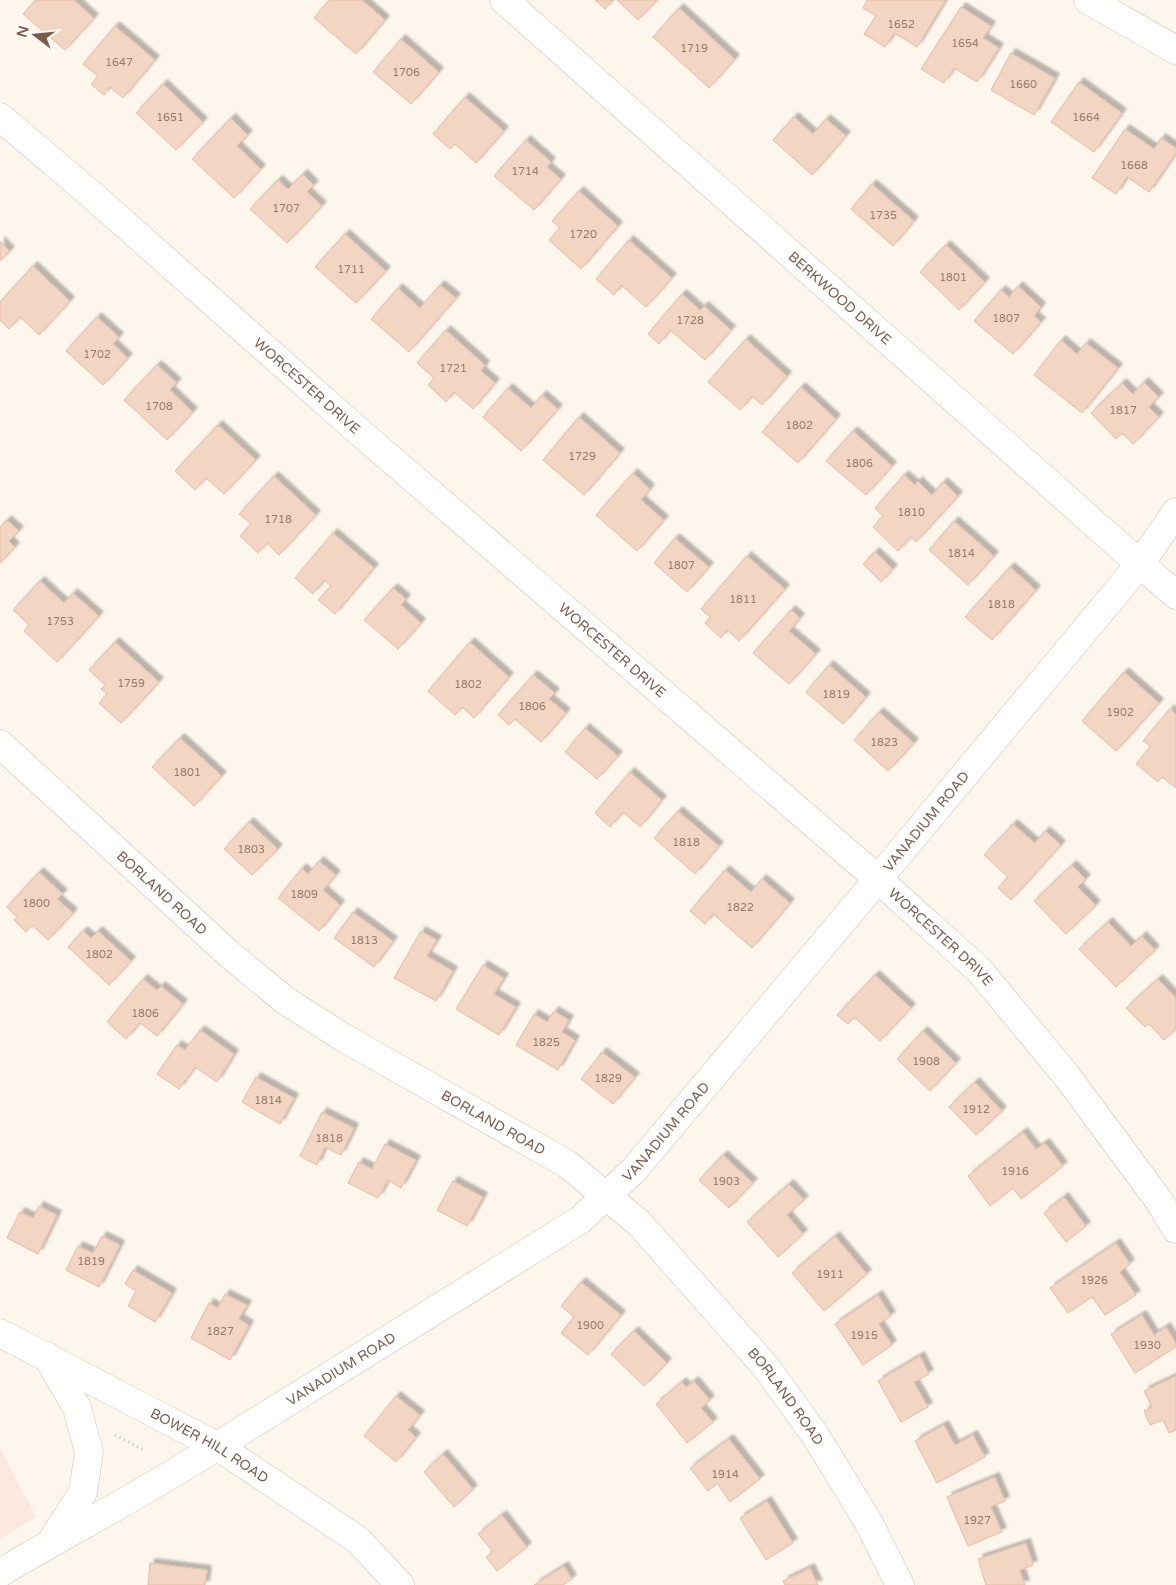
<svg xmlns="http://www.w3.org/2000/svg" width="1176" height="1585" font-family="'Varela Round',sans-serif">
<style>
.commercial{fill:#fde8e0}
.building{fill:#f3d5c3;stroke:#e6bba3;filter:url(#shadow)}
.lines{fill:none;stroke-linecap:round;stroke-linejoin:round}
.minor-casing{stroke:#d1beb0;stroke-width:29}
.tertiary-casing{stroke:#d1beb0;stroke-width:29}
.secondary-casing{stroke:#d6c0b0;stroke-width:29}
.path{stroke:#d9b8a5;stroke-width:3;stroke-dasharray:1 4;stroke-linecap:butt}
.minor{stroke:#fff;stroke-width:28}
.tertiary{stroke:#fff;stroke-width:28}
.secondary{stroke:#fff;stroke-width:28}
.labels{text-anchor:middle;stroke-width:5;stroke-linejoin:round;paint-order:stroke}
.number-label{font-size:11px;fill:#987a6a}
.street-label{font-size:14px;fill:#7a5c4d;stroke:#fffaf3}
</style>
<defs>
<filter id="shadow"><feDropShadow dx="4.5" dy="-4.5" stdDeviation="1" flood-color="#0004"/></filter>
</defs>
<rect width="100%" height="100%" fill="#fdf6ec"/>
<path class="commercial" d="M0 1448 36 1517 0 1539Z"/>
<path class="building" d="M36 0H74L94 18 65 50 23 14Z
M329 0H362L385 20 356 54 314 18Z
M595 0H613L605 9Z
M617 0H657L638 20Z
M867 0H944L945 1 917 47 894 33 885 47 864 34 876 16 863 8Z
M961 7 991 26 983 38 999 48 977 82 954 68 944 83 921 69Z
M679 8 735 59 709 88 653 37Z
M115 26 155 60 123 98 110 87 104 95 91 84 98 76 83 64Z
M401 39 439 72 411 104 373 72Z
M1011 53 1055 78 1034 115 991 90Z
M1079 82 1122 113 1094 152 1051 122Z
M163 84 203 122 176 150 136 113Z
M465 97 504 131 476 163 455 144 450 149 433 134Z
M794 117 813 134 826 119 846 136 812 175 773 140Z
M231 118 248 135 237 146 261 169 234 198 192 159Z
M1125 129 1154 149 1161 138 1176 148V153L1149 192 1127 177 1116 194 1092 178Z
M526 140 551 162 547 167 561 179 534 210 494 176Z
M303 174 314 185 307 192 322 206 287 243 250 209 278 180 288 189Z
M872 184 914 221 893 246 851 209Z
M579 191 618 226 581 269 549 240 560 228 552 221Z
M345 234 386 271 356 303 315 267Z
M629 240 672 278 646 307 621 285 614 295 596 279Z
M0 241 10 251 0 261Z
M946 245 985 282 959 310 920 272Z
M33 266 70 301 39 335 20 317 9 329 0 320V302Z
M440 285 456 298 409 352 371 319 398 288 420 308Z
M1018 286 1041 307 1034 316 1041 322 1013 354 974 321 1001 290 1009 297Z
M682 294 700 310 704 306 731 330 705 360 670 330 659 344 648 334Z
M97 317 119 337 113 344 128 358 103 385 66 351Z
M446 330 485 365 481 371 495 383 473 409 454 392 446 402 428 385 434 378 417 363Z
M746 339 787 376 762 405 752 396 740 410 708 382Z
M1061 340 1077 354 1086 343 1118 368 1082 413 1034 375Z
M157 365 177 383 170 390 193 412 167 440 124 400Z
M1144 382 1159 397 1149 407 1159 417 1133 444 1122 433 1116 439 1091 413 1122 383 1133 394Z
M801 387 836 419 798 463 762 432Z
M508 388 531 408 542 395 558 409 521 451 483 417Z
M579 417 620 453 584 495 543 460Z
M218 425 256 460 224 494 206 478 195 490 175 471Z
M853 431 892 466 866 495 826 461Z
M633 473 650 489 641 500 664 520 637 551 596 515Z
M904 475 915 485 918 481 932 495 943 482 958 496 916 542 911 537 898 551 873 527 883 516 875 508Z
M274 476 316 515 279 555 267 543 258 553 240 536 251 524 239 514Z
M7 520 19 531 9 541 15 547 0 563V527Z
M954 521 994 556 968 585 929 550Z
M333 533 374 568 335 614 318 600 331 586 324 580 313 594 295 578Z
M675 538 709 567 687 592 654 563Z
M875 552 893 569 881 582 863 564Z
M747 556 785 589 739 641 727 630 721 638 705 623 710 617 701 609Z
M1010 567 1036 590 992 640 965 617Z
M40 581 64 603 73 593 99 616 57 662 24 631 29 625 13 610Z
M393 588 406 599 401 605 421 623 398 649 364 620Z
M791 610 800 618 789 631 816 654 789 684 753 653Z
M115 642 159 682 121 723 99 703 107 694 101 689 105 685 89 670Z
M470 642 509 677 474 718 462 707 455 715 428 691Z
M829 665 866 697 843 724 806 692Z
M1124 672 1159 703 1116 751 1082 721Z
M533 675 555 693 549 699 566 713 541 742 515 719 509 725 498 715Z
M1170 709 1176 714V788L1162 777 1158 782 1136 764 1151 746 1143 741Z
M879 712 914 743 888 771 854 740Z
M585 728 618 756 597 779 565 752Z
M180 738 222 776 194 806 152 767Z
M630 772 662 800 640 827 623 812 610 827 595 813Z
M678 811 719 846 695 874 654 838Z
M249 822 278 849 252 875 224 849Z
M1013 824 1035 843 1045 831 1061 845 1011 900 998 888 1008 877 984 855Z
M319 861 336 875 323 890 340 905 319 931 278 898 302 868 308 874Z
M1072 865 1086 879 1078 887 1096 905 1066 934 1034 901Z
M725 870 751 892 762 879 790 903 752 948 713 914 705 924 690 911Z
M39 872 63 894 57 899 73 913 48 940 32 925 26 932 14 920 17 917 7 907Z
M353 912 393 941 374 967 334 938Z
M1108 922 1131 946 1142 936 1155 950 1116 987 1079 949Z
M83 931 91 938 98 931 131 961 109 985 68 947Z
M421 931 437 940 427 956 453 971 436 1001 394 978Z
M483 965 504 978 494 994 516 1007 499 1035 456 1009Z
M875 975 911 1008 880 1041 854 1017 848 1024 837 1015Z
M143 979 157 990 161 986 183 1004 157 1036 140 1023 126 1039 107 1022Z
M1158 979 1176 998V1029L1164 1040 1149 1024 1145 1027 1126 1008Z
M554 1011 569 1020 562 1032 575 1040 558 1070 516 1045 534 1014 547 1022Z
M200 1030 234 1054 217 1082 195 1067 179 1089 157 1074 177 1045 185 1050Z
M923 1031 956 1063 930 1091 897 1059Z
M602 1052 635 1077 613 1104 581 1079Z
M256 1077 294 1098 280 1124 242 1102Z
M975 1082 1002 1111 976 1135 949 1107Z
M322 1112 354 1128 341 1155 325 1147 317 1165 300 1156Z
M1023 1132 1036 1149 1045 1143 1063 1166 1021 1199 1013 1188 990 1206 968 1176Z
M385 1144 416 1160 401 1188 388 1180 378 1198 348 1183 359 1162 372 1169Z
M723 1155 753 1183 729 1208 699 1180Z
M453 1181 483 1197 467 1226 437 1210Z
M789 1184 804 1200 787 1215 803 1234 778 1257 747 1222Z
M1064 1197 1086 1226 1066 1242 1044 1213Z
M39 1206 57 1215 38 1254 7 1238 20 1212 33 1218Z
M102 1236 120 1245 99 1287 66 1270 78 1246 93 1253Z
M835 1236 867 1274 824 1311 792 1273Z
M1116 1243 1130 1264 1120 1272 1136 1295 1105 1315 1092 1297 1068 1313 1050 1288Z
M133 1270 172 1293 155 1322 128 1306 136 1291 125 1284Z
M581 1282 621 1315 588 1355 561 1333 574 1317 561 1306Z
M225 1294 247 1305 239 1319 249 1325 230 1360 191 1338 209 1303 218 1308Z
M878 1295 891 1316 879 1324 892 1345 863 1365 835 1324Z
M1142 1315 1154 1335 1166 1327 1176 1343V1347L1135 1373 1111 1334Z
M634 1331 667 1363 644 1386 611 1354Z
M920 1356 929 1374 914 1382 928 1407 901 1422 878 1381Z
M1176 1376V1430L1169 1433 1163 1420 1150 1425 1144 1411 1152 1407 1144 1391Z
M694 1381 710 1400 701 1408 713 1422 687 1443 656 1404 682 1382 686 1387Z
M396 1396 420 1415 408 1430 416 1437 396 1462 364 1436Z
M944 1425 955 1445 973 1435 985 1457 937 1483 915 1441Z
M729 1439 760 1479 730 1502 717 1483 708 1491 690 1468Z
M443 1454 473 1489 454 1507 424 1472Z
M995 1477 1005 1501 991 1507 1002 1532 968 1546 947 1497Z
M767 1501 793 1543 766 1560 740 1518Z
M502 1515 527 1547 497 1571 486 1557 493 1552 478 1534Z
M1026 1543 1033 1565 1020 1570 1025 1585H986L978 1559Z
M150 1563 207 1570 205 1585H148Z
M564 1566 572 1579 563 1585H534Z
M810 1568 818 1585H785L783 1581Z"/>
<g class="lines">
<g class="minor-casing">
<g id="minor">
<path id="s1" d="M504 0 1140 564 1176 595"/>
<path d="M1088 0 1176 50"/>
<path id="s2" d="M0 117 93 196 356 429 878 879 979 970 1066 1075 1160 1202 1176 1229"/>
<path id="s3" d="M0 744 229 954 286 1001 344 1038 567 1164 639 1223 766 1367 815 1435 869 1523 900 1585"/>
<path id="s4" d="M217 1446 580 1220 634 1170 878 879 1140 564 1176 512"/>
</g>
</g>
<g class="tertiary-casing">
<path id="tertiary" d="M0 1573C72 1530 147 1492 217 1446"/>
</g>
<g class="secondary-casing">
<g id="secondary">
<path id="s5" d="M0 1333 217 1446 358 1540 400 1585"/>
<path d="M47 1356 77 1408 89 1452 83 1492 51 1542"/>
</g>
</g>
<path class="path" d="M115 1435 144 1450"/>
<use href="#minor" class="minor"/>
<use href="#tertiary" class="tertiary"/>
<use href="#secondary" class="secondary"/>
</g>
<g class="labels">
<g class="number-label">
<text x="901" y="28">1652</text>
<text x="965" y="47">1654</text>
<text x="694" y="52">1719</text>
<text x="119" y="66">1647</text>
<text x="406" y="76">1706</text>
<text x="1023" y="88">1660</text>
<text x="170" y="121">1651</text>
<text x="1086" y="121">1664</text>
<text x="1134" y="169">1668</text>
<text x="525" y="175">1714</text>
<text x="286" y="212">1707</text>
<text x="883" y="219">1735</text>
<text x="583" y="238">1720</text>
<text x="351" y="273">1711</text>
<text x="953" y="281">1801</text>
<text x="1006" y="322">1807</text>
<text x="690" y="324">1728</text>
<text x="97" y="358">1702</text>
<text x="453" y="372">1721</text>
<text x="159" y="410">1708</text>
<text x="1123" y="414">1817</text>
<text x="799" y="429">1802</text>
<text x="582" y="460">1729</text>
<text x="859" y="467">1806</text>
<text x="911" y="516">1810</text>
<text x="278" y="523">1718</text>
<text x="961" y="557">1814</text>
<text x="681" y="569">1807</text>
<text x="743" y="603">1811</text>
<text x="1001" y="608">1818</text>
<text x="60" y="625">1753</text>
<text x="131" y="687">1759</text>
<text x="468" y="688">1802</text>
<text x="836" y="698">1819</text>
<text x="532" y="710">1806</text>
<text x="1120" y="716">1902</text>
<text x="884" y="746">1823</text>
<text x="187" y="776">1801</text>
<text x="686" y="846">1818</text>
<text x="251" y="853">1803</text>
<text x="304" y="898">1809</text>
<text x="36" y="907">1800</text>
<text x="740" y="911">1822</text>
<text x="364" y="944">1813</text>
<text x="99" y="958">1802</text>
<text x="145" y="1017">1806</text>
<text x="546" y="1046">1825</text>
<text x="926" y="1065">1908</text>
<text x="608" y="1082">1829</text>
<text x="268" y="1104">1814</text>
<text x="976" y="1113">1912</text>
<text x="329" y="1142">1818</text>
<text x="1015" y="1175">1916</text>
<text x="726" y="1185">1903</text>
<text x="91" y="1265">1819</text>
<text x="830" y="1278">1911</text>
<text x="1094" y="1284">1926</text>
<text x="590" y="1329">1900</text>
<text x="220" y="1335">1827</text>
<text x="864" y="1339">1915</text>
<text x="1147" y="1349">1930</text>
<text x="725" y="1478">1914</text>
<text x="977" y="1524">1927</text>
</g>
<g class="street-label">
<text dy="5" stroke="none"><textPath href="#s1" startOffset="449">BERKWOOD DRIVE</textPath></text>
<text dy="5" stroke="none"><textPath href="#s2" startOffset="408">WORCESTER DRIVE</textPath></text>
<text dy="5" stroke="none"><textPath href="#s2" startOffset="812">WORCESTER DRIVE</textPath></text>
<text dy="5" stroke="none"><textPath href="#s4" startOffset="956">VANADIUM ROAD</textPath></text>
<text dy="5" stroke="none"><textPath href="#s3" startOffset="220">BORLAND ROAD</textPath></text>
<text dy="5" stroke="none"><textPath href="#s2" startOffset="1248">WORCESTER DRIVE</textPath></text>
<text dy="5" stroke="none"><textPath href="#s3" startOffset="625">BORLAND ROAD</textPath></text>
<text dy="5" stroke="none"><textPath href="#s4" startOffset="551">VANADIUM ROAD</textPath></text>
<text dy="5" stroke="none"><textPath href="#s4" startOffset="146">VANADIUM ROAD</textPath></text>
<text dy="5" stroke="none"><textPath href="#s3" startOffset="1030">BORLAND ROAD</textPath></text>
<text dy="5" stroke="none"><textPath href="#s5" startOffset="238">BOWER HILL ROAD</textPath></text>
</g>
</g>
<g transform="translate(35 35) rotate(286)" stroke="#fffaf3" stroke-width="4" paint-order="stroke">
<path d="M0-4L9 19L0 12L-9 19Z" fill="#7a5c4d"/>
<text y="-8" font-size="14" font-weight="bold" text-anchor="middle" fill="#7a5c4d">N</text>
</g>
</svg>
